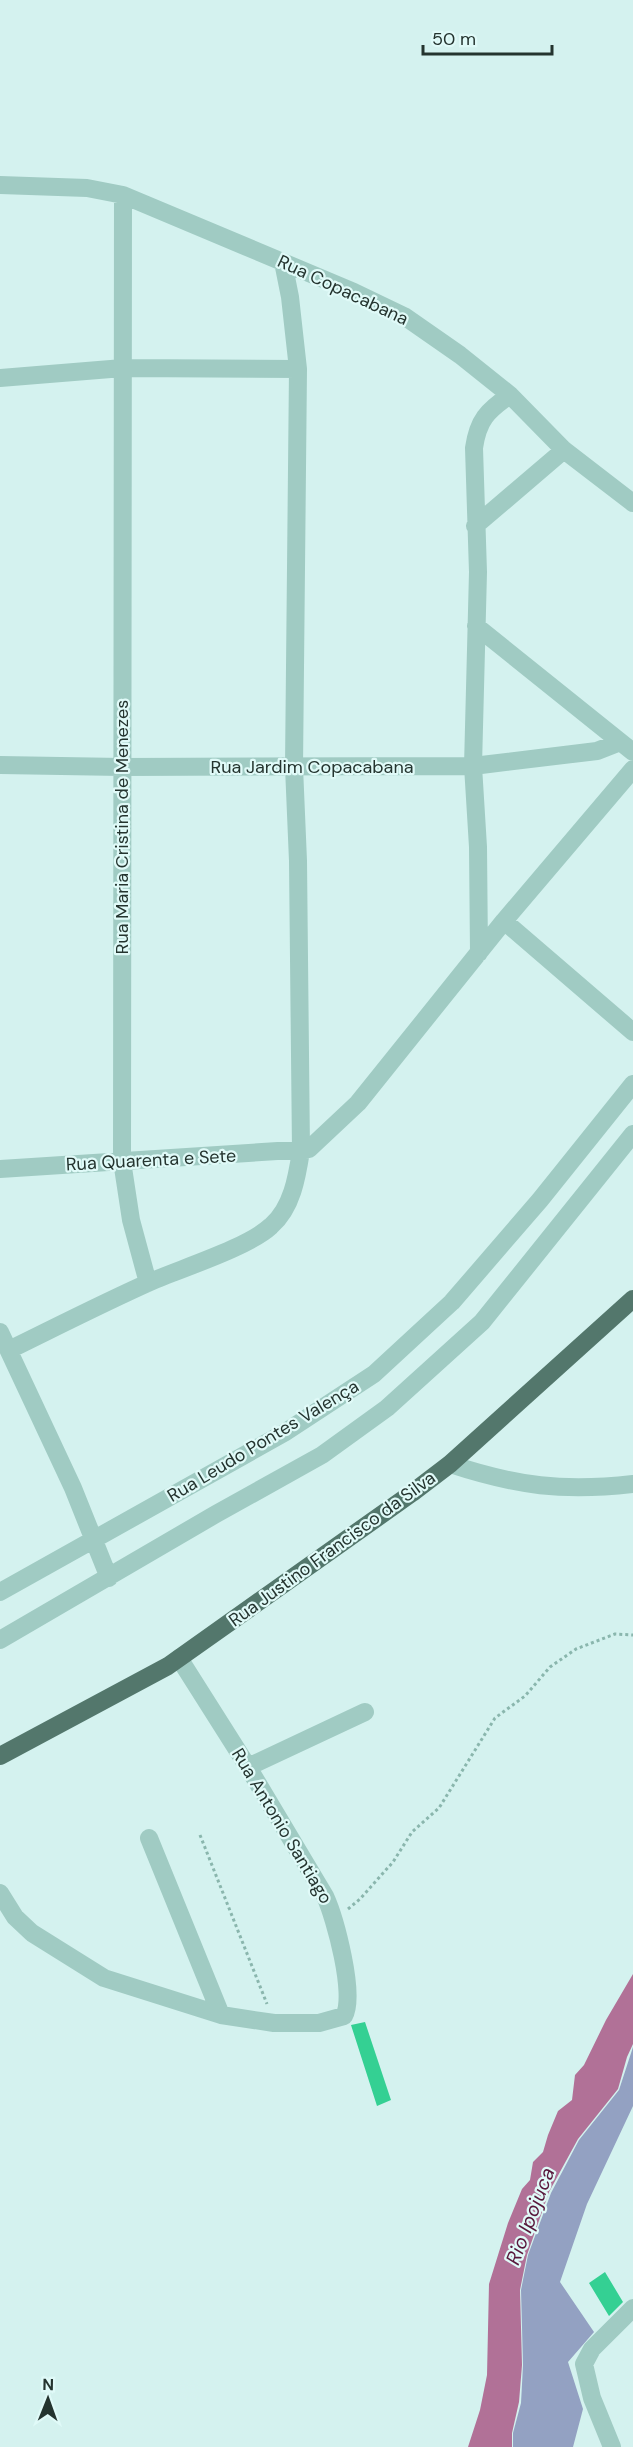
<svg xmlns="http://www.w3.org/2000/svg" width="633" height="2447" font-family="'DM Sans',sans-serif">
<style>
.green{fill:#93a1c2}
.water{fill:#b17197}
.building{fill:#34d093}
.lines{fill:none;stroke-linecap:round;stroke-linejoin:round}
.path{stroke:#8ab6ad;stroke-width:3;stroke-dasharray:3 3;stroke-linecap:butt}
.minor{stroke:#a0cbc3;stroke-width:18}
.major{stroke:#53776c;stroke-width:18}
.labels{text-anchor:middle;stroke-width:4.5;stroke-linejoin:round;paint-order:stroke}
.street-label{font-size:18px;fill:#24342f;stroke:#e0faf8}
.water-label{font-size:20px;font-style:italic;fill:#58173b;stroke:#e0faf8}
</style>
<rect width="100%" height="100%" fill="#d4f2ef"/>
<path class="green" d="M633 2047V2106L587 2204 560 2282 594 2332 568 2362 583 2409 573 2447H513V2433L521 2403 523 2365 521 2290 528 2255 551 2193 579 2140 619 2090Z"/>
<path class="water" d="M633 1974V2044L627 2057 618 2089 578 2139 549 2192 527 2255 520 2290 522 2365 519 2402 512 2433V2447H468L480 2410 487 2375 489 2284 508 2223 522 2189 530 2180 533 2162 543 2152 548 2135 558 2111 572 2100 575 2075 584 2065 606 2020Z"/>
<path class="building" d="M365 2022 391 2100 377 2106 351 2025Z
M605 2272 623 2302 609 2316 589 2283Z"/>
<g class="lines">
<path class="path" d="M200 1835 267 2004
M348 1909 360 1899 393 1862 412 1832 439 1808 495 1718 525 1696 550 1667 576 1649 615 1634 633 1635"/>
<path class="minor" d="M0 185 87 188 123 195 354 292 404 316 460 355 510 395 564 450 633 503
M123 195 122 1161 131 1220 148 1283
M0 378 123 368 298 369
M475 526 564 450
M476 626 633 752
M0 765 122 767 473 766 597 751 620 742
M504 921 633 1032
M479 953 478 847 473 766 478 572 474 448C478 420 487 411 510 395
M0 1169 309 1149 358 1103 504 921 633 769
M0 1332 73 1488 109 1578
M9 1350C56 1327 103 1303 150 1282 182 1268 247 1248 271 1226 292 1208 297 1177 301 1151L298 861 294 767 298 369 290 297 283 262
M450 1464C517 1486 563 1492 633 1484
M0 1592 284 1433 374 1374 452 1302 540 1200 633 1084
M0 1640 216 1514 322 1455 387 1408 482 1322 633 1134
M248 1767 365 1712
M149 1838 221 2015
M0 1893 15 1917 32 1933 104 1978 221 2015 274 2023H319L344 2016C356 1995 335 1918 325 1896L248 1767 179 1658
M612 2447 592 2398 584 2364 592 2349 633 2308"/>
<path class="major" d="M0 1756 168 1666 412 1493 450 1464 633 1299"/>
</g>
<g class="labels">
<g class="street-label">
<text transform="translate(343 290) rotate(25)" y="6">Rua Copacabana</text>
<text x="312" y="773">Rua Jardim Copacabana</text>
<text transform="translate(122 827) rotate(-90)" y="6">Rua Maria Cristina de Menezes</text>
<text transform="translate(151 1160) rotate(-3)" y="6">Rua Quarenta e Sete</text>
<text transform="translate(263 1441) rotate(-31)" y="6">Rua Leudo Pontes Valença</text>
<text transform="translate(332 1549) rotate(-36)" y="6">Rua Justino Francisco da Silva</text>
<text transform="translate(282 1826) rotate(59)" y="6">Rua Antonio Santiago</text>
</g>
<g class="water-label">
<text transform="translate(530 2216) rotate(-69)" y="7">Rio Ipojuca</text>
</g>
</g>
<g transform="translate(48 2399) rotate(1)" stroke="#e0faf8" stroke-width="4.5" paint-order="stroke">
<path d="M0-4.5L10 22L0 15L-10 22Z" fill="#24342f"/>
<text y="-9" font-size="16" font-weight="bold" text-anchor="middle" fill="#24342f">N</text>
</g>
<path d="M423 45v9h129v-9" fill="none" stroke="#24342f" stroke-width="3"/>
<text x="432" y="45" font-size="18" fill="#24342f" stroke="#e0faf8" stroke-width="4.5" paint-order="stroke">50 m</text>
</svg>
